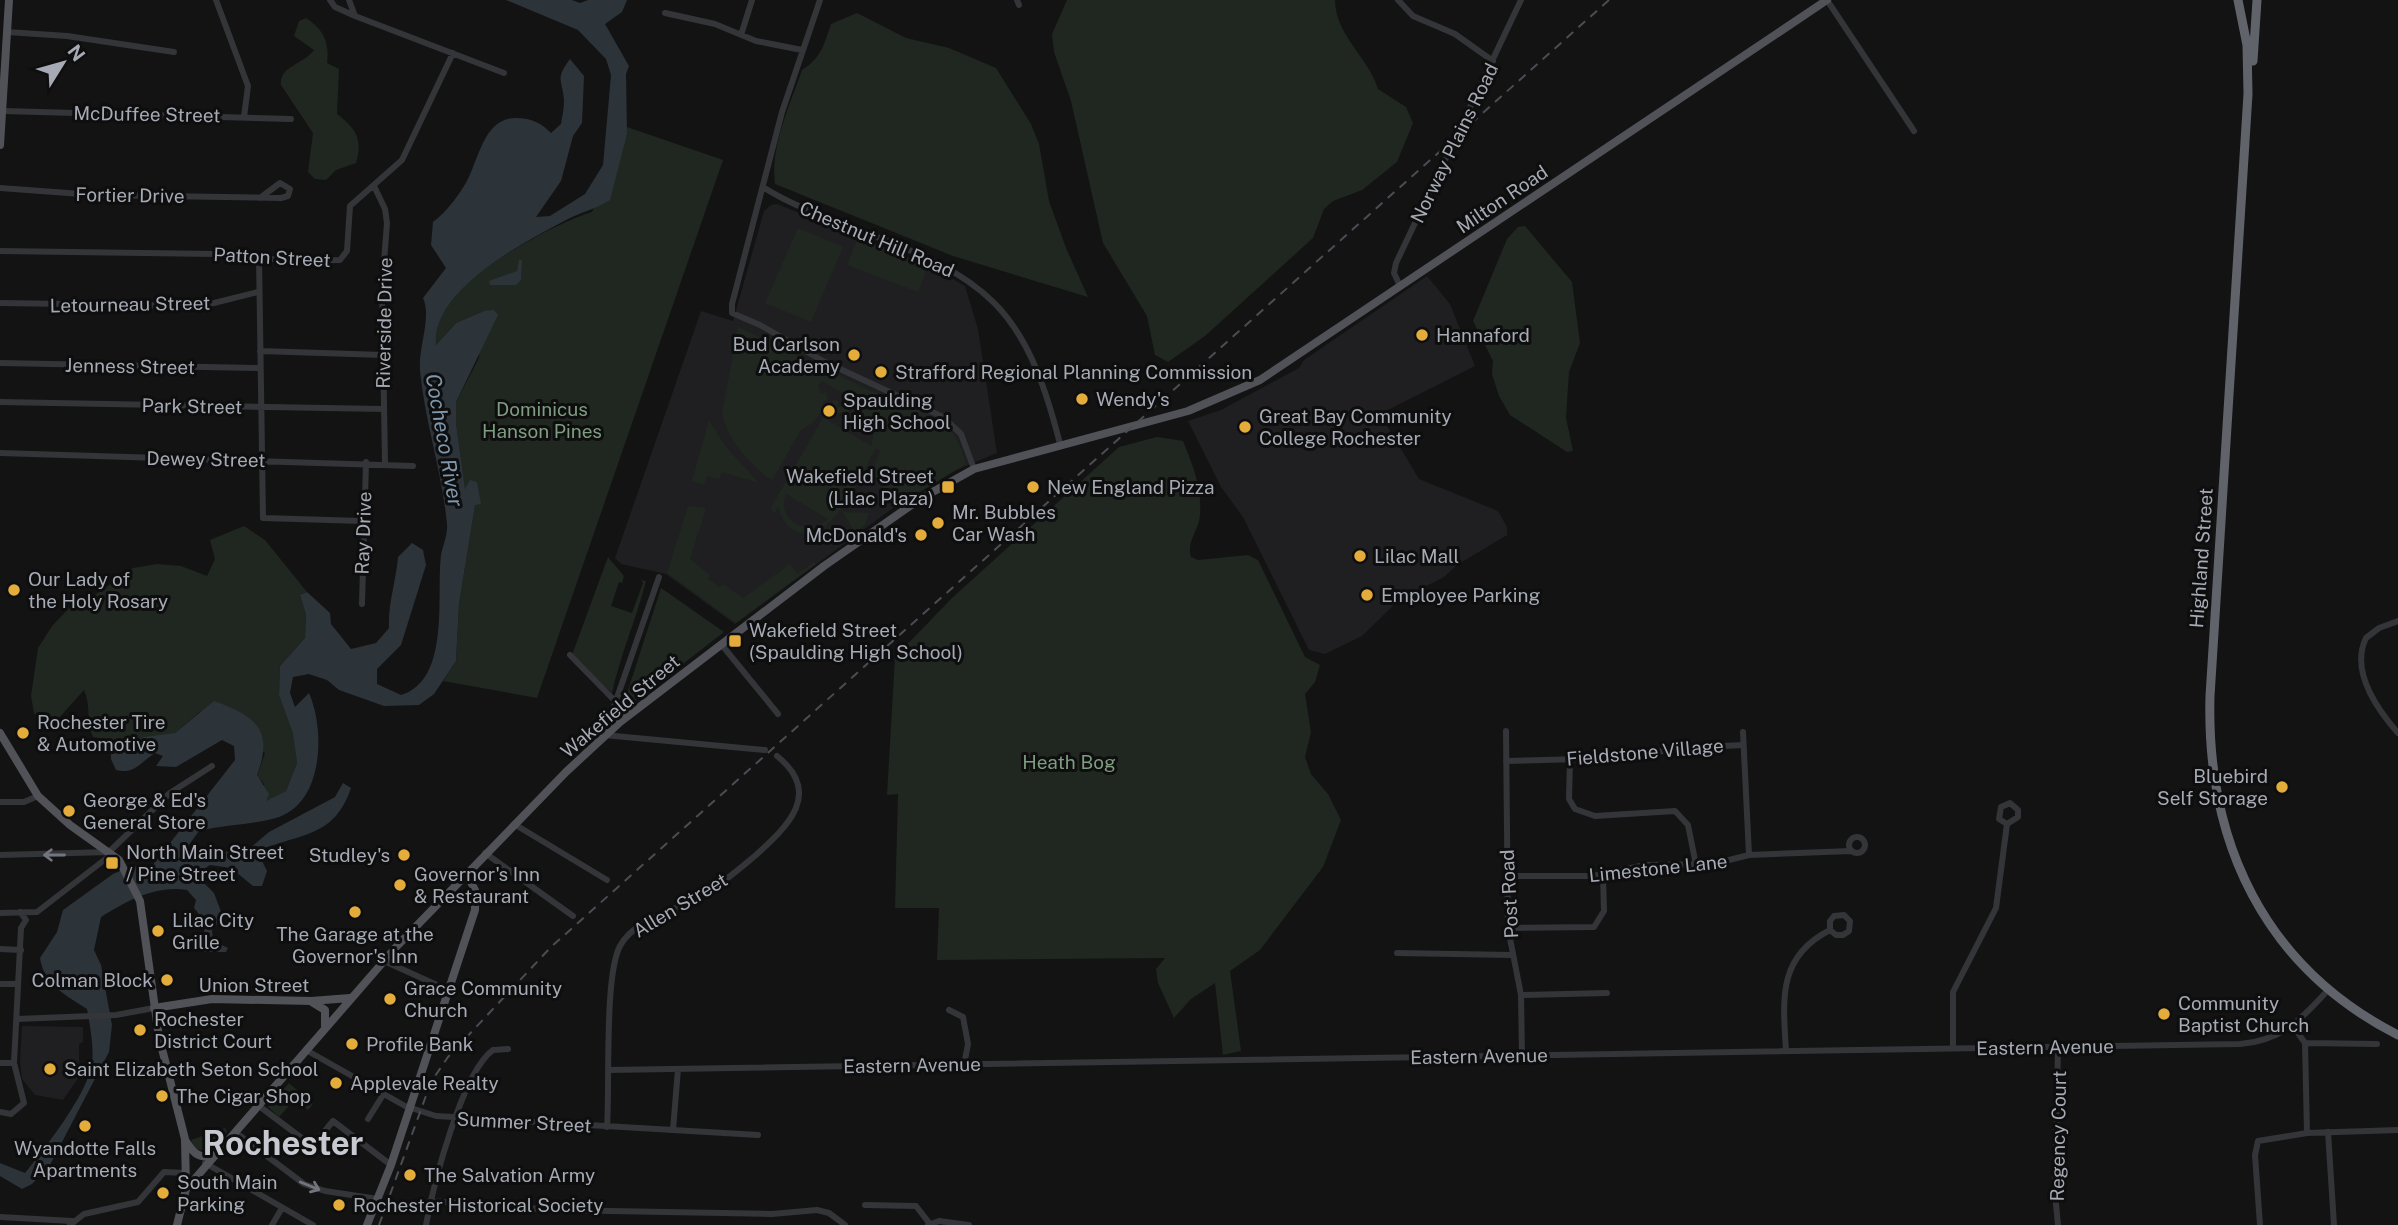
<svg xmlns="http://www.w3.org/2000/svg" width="2398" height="1225" font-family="'Public Sans',sans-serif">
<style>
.built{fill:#1f1f21}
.green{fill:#1f2720;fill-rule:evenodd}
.water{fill:#2c3339}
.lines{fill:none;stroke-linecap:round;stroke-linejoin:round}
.minor{stroke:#343539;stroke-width:6}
.major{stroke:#505258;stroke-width:8}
.highway{stroke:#60636a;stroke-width:9}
.rail{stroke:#4b4d52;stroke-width:2;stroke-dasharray:9 7;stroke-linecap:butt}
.oneway{stroke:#72757d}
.poi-dot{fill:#e3ac3b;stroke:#0e0e0f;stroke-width:2.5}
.labels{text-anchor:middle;stroke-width:6;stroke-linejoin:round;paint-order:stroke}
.street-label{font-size:19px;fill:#a5aab4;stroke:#0e0e0f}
.poi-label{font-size:19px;fill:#a5aab4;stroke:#0e0e0f;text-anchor:start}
.park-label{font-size:19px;fill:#7e9d80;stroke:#0e0e0f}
.water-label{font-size:21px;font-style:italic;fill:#7e97ac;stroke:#0e0e0f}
.town-label{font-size:33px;font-weight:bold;fill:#c6c9d0;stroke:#0e0e0f}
</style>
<rect width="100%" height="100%" fill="#131314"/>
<path class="built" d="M777 204 928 265 965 286 978 329 997 453 942 476 908 497 735 624 666 574 621 564 615 558 701 311 733 321 764 211 771 205Z
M1427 276 1450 304 1475 366 1380 414 1419 479 1498 511 1507 527V535L1457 565 1444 577 1399 600 1362 636 1325 654 1309 650 1243 517 1221 487 1188 421 1221 410 1299 368 1304 360Z
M22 1026 83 1027V1042L79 1044V1077L63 1100 35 1095 22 1079 20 1061Z"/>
<path class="green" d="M1067 0H1335C1335 35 1369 58 1378 89L1406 107 1413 123 1397 162 1362 190 1333 201 1324 209 1313 238 1205 336 1168 362 1155 355 1147 316 1103 243 1071 101 1054 52 1052 34Z
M857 13 906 38 949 48 996 68 1031 124 1039 144 1049 201 1066 248 1088 297 953 256 775 184C770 147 790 105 802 70 821 58 824 45 831 24Z
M306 18C323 28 330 44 327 63L339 69 337 114C356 129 363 138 356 163L336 170 326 180 315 179 308 172 313 133 281 85C279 66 303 65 314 50L294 36 299 21Z
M627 127 723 160 537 698 443 681 456 661 459 604 475 504H480L465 491 456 423V402L479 358 484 311 456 323 435 346C435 329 440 314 450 300 473 269 555 223 592 212L627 134Z
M1525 226 1572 282 1580 343 1569 372 1566 418 1573 451 1567 452 1510 415 1499 396 1492 374 1493 361 1473 321 1507 239 1518 227Z
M798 228 843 247 811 322 765 303Z
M858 238 928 266 918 292 847 265Z
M738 327 890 400 895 398C931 416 956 421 966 464L902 503 878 483 873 468 880 451 876 448C862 472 834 544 798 532 787 528 781 518 778 507L775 513 770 509 834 399 839 402 837 407 850 405 853 399 822 381 818 386 821 393 826 392 828 400 823 401 824 408 813 423 801 430 772 480 768 478C747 460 728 441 722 413ZM851 410C869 415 877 428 871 446L829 421 836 414ZM786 494 828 519C808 537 776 522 786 494Z
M709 420 726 447 759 483 722 472 719 479 707 476 704 485 692 481Z
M1157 437 1183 441C1193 466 1202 487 1200 515 1199 530 1186 542 1191 557L1198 560 1248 555 1258 560 1305 657 1320 665 1315 682 1305 694 1311 732 1305 757 1311 774 1328 794 1341 820 1323 867 1260 950 1230 971 1241 1051 1223 1055 1215 983 1191 999 1174 1018 1158 983 1156 969 1165 958 937 960 939 908H895L898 794 887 795 895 657 952 598 1119 447Z
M688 506 706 508 690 559 710 575 708 579 720 587 723 584 743 598 790 564 798 574 814 562 816 564 736 623 667 573Z
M843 512 869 513 865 525 855 533Z
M244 526 265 540 307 592 300 595 306 615 305 638 280 666 279 695 294 733 297 763 286 791 265 802 264 784 257 776 265 753 201 711 175 733 124 742 93 737C86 722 91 705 84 690L49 729 34 713 31 696 38 648 52 626 70 607 92 597 133 568 157 564 181 566 207 576 215 559 210 540Z
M608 557 624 576 622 583 619 582 611 606 632 613 643 583 641 580 646 581C636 620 620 656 612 693L572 655Z
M661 588 724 632 621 712Z
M289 1083 313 1104 308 1110 295 1099 279 1117 268 1107Z
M225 1128 227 1132 206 1152 194 1148 191 1140Z"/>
<path class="water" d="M506 0H572L580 3 588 0H627L622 12 605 24 629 66 626 74 627 134 610 200C596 209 581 212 566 220 523 243 431 290 436 345L456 323 484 311 494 310 498 315 456 402V423L465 489 470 480 477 482 481 504 475 505 459 604 456 661 434 694 419 705 384 706 339 690 327 680 309 674 293 677 290 693 295 707 309 693C325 729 324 801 279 817 254 825 225 824 199 831L177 861 211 848 242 855 269 832 335 797 343 783 351 788C334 838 301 833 257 851L267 871 262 886H253L231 868 210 865 201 871 202 881 214 893 223 917 212 930 213 941 228 948 226 952H204C207 938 204 918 194 908L196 900 187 890C155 885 127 901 101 917L94 950 101 965 112 1025 109 1052 50 1165 32 1184 22 1189 0 1176V1163L25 1173C44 1149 88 1094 92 1063 94 1045 90 1027 87 1009 66 995 44 985 40 958L57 932 63 910 113 874 132 866H152L235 760 234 746 222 740 176 767 156 766 163 756 155 753C141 762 134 775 116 770L111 759V749L144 737 175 733 214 701C256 716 274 730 257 775L269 794 266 801 286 791 297 763 293 733 279 695 280 666 305 638 306 615 300 595 307 592 330 613 331 624 351 649 376 643 389 628C388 602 396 582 398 557L412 543 423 550 426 565 401 645 377 669V684L401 695C451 680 436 595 441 555 443 545 448 534 447 524 442 472 425 422 420 371 418 347 432 318 423 298L446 268 431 245 433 222C446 212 455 200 464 186 479 163 482 116 518 118 533 119 541 123 551 133L561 124C562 117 564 109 564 101 563 80 554 80 570 59L584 76 582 123 573 136 561 181 536 217 550 216 585 194 603 165 611 75 606 59 578 30Z
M519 260H522L521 280 516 285H490L489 281 517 271Z"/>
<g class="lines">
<path class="minor" d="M216 0 248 86 244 117
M330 0 335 7 355 16 504 73
M349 0 355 16
M820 0 782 112 732 304V313L760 325 823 361 943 417 961 434 974 469
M1017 0 1019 5
M1398 0 1413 16 1455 34 1493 61
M1827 0 1914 131
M665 13 715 24 756 41 802 50
M7 32 67 36 174 52
M741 35 752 0
M3 111 291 119
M374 186 385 209 387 223 382 288 385 463
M763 187C791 205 825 217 856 229 986 277 1025 305 1060 444
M0 188 95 195 281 198 288 196 290 189 280 183 260 198
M0 251 216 254 294 261 340 260 347 251 350 206 402 160 453 53
M259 257 263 518 362 521
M1400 286 1394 273 1396 263 1521 0
M0 303 202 306 258 292
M260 351 383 355
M0 363 260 368
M0 402 384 409
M0 453 413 466
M659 577 604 735 765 750
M362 604 366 462
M2398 621 2379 628 2366 638C2350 671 2377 709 2398 733
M721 644 778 714
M570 655 616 702
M1506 731 1508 928 1521 995 1522 1056
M1743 732 1749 855
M1570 759 1569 799 1575 809 1595 816 1675 811 1688 825 1696 865
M1506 761 1622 758 1680 748 1743 745
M0 802H24L38 796
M514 824 607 880
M1849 845a8 8 0 1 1 16 0a8 8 0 1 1-16 0Z
M485 853 573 916
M0 855 109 852 170 793 212 766
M1507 876H1593L1645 865 1713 864 1749 855 1851 851
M0 913 37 912 112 854
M1508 928 1594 927 1604 911 1603 875
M0 949 21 950
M1397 953 1512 955
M384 961 448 990
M0 984H18
M1521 995 1607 993
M949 1010 963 1017 968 1044 964 1065
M17 1019 116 1015 154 1008
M2293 1026 2305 1043
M2305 1043 2307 1133
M2305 1043 2377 1044
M1953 1048V992L1996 908 2007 824 1999 819 2001 807 2010 803 2018 810V817L2007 824
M306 1050 405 1106 436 1116 758 1135
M1786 1051C1783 1000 1777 957 1830 930L1836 935H1843L1849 931 1850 921 1844 915 1834 916 1830 921V930
M0 1063H14
M609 1070 2240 1044C2281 1041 2302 1019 2328 990
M259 1106 307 1142H316L333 1121 391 1165
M0 1112 11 1114 24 1103 14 1063 21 928 26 920 20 912
M368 1119 383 1095
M607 1127C610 1087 604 976 620 946 635 918 679 910 705 894 723 883 739 869 756 855 788 826 823 793 777 756
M673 1130 678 1069
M235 1132 304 1184 325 1191 378 1199
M2328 1132 2334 1225
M205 1163 313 1225
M430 1201 554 1210 772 1214 817 1210 829 1213 845 1225
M865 1205 916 1206 930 1224
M0 1217 72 1221
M70 1225 84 1214 138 1202 164 1172 185 1173
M272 1225 282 1208
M426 1225C433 1186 462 1072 493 1050L508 1049
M928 1225 939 1221 969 1225
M2058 1225 2055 1194 2058 1047
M2260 1225 2255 1155 2258 1141 2307 1133 2398 1130"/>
<path class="major" d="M0 145 9 0
M0 733 38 796 70 825 119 860 140 901 159 1037 185 1139 186 1189 177 1225
M312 1002 325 1010V1026
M154 1008 212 999 311 1001 350 998
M185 1140C192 1151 197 1159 212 1156
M186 1189 397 946 566 772 620 722 824 566 920 499 974 469 1188 411 1260 380 1827 0
M367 1225 391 1165 475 910V890L466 873"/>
<path class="highway" d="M2238 0 2247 45 2248 94 2210 696C2206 842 2264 967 2398 1035
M2253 61 2257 0"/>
<path class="rail" d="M379 1225 431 1082 448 1057 551 947 1609 0"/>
</g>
<defs><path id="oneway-shaft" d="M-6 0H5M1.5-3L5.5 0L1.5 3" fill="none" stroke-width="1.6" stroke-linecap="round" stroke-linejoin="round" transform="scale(1.75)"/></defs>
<g class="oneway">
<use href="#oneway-shaft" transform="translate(54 855) rotate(180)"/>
<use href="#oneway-shaft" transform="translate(310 1186) rotate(22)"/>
</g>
<g class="poi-dot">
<circle cx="1422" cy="335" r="7"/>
<circle cx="854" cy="355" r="7"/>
<circle cx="881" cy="372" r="7"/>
<circle cx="1082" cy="399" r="7"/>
<circle cx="829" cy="411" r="7"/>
<circle cx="1245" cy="427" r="7"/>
<rect x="941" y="480" width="14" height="14" rx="3.5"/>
<circle cx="1033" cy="487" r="7"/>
<circle cx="938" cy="523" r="7"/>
<circle cx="921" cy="535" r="7"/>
<circle cx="1360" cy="556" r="7"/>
<circle cx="14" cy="590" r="7"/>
<circle cx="1367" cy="595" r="7"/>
<rect x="728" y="634" width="14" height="14" rx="3.5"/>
<circle cx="23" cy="733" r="7"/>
<circle cx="2282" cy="787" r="7"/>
<circle cx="69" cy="811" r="7"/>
<circle cx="404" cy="855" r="7"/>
<rect x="105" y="856" width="14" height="14" rx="3.5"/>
<circle cx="400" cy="885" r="7"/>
<circle cx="355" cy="912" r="7"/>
<circle cx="158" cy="931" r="7"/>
<circle cx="167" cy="980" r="7"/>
<circle cx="390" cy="999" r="7"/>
<circle cx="2164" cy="1014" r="7"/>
<circle cx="140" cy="1030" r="7"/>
<circle cx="352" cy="1044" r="7"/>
<circle cx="50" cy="1069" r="7"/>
<circle cx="336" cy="1083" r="7"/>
<circle cx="162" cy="1096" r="7"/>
<circle cx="85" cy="1126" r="7"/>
<circle cx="410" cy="1175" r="7"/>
<circle cx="163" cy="1193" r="7"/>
<circle cx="339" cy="1205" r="7"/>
</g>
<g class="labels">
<g class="street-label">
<text transform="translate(147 114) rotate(1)" y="7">McDuffee Street</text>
<text transform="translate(1454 143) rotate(-64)" y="7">Norway Plains Road</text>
<text transform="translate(130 195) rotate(1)" y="7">Fortier Drive</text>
<text transform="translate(1502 199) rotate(-34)" y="7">Milton Road</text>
<text transform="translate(877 239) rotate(23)" y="7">Chestnut Hill Road</text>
<text transform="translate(272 257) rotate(3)" y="7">Patton Street</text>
<text transform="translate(130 304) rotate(-1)" y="7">Letourneau Street</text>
<text transform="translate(384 323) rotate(-89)" y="7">Riverside Drive</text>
<text transform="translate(130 366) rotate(1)" y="7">Jenness Street</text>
<text transform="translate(192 406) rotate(1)" y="7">Park Street</text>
<text transform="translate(206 459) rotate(1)" y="7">Dewey Street</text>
<text transform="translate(363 533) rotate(-88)" y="7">Ray Drive</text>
<text transform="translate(2201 558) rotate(-86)" y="7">Highland Street</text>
<text transform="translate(620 706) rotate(-40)" y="7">Wakefield Street</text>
<text transform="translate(1645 752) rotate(-5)" y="7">Fieldstone Village</text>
<text transform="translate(1658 868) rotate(-6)" y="7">Limestone Lane</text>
<text transform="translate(1509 894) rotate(-93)" y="7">Post Road</text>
<text transform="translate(680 905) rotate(-31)" y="7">Allen Street</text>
<text x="254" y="992">Union Street</text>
<text transform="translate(2045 1047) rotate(-1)" y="7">Eastern Avenue</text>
<text transform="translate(1479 1056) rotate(-1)" y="7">Eastern Avenue</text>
<text transform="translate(912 1065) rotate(-1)" y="7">Eastern Avenue</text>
<text transform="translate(524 1122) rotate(3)" y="7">Summer Street</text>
<text transform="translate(2058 1136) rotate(-89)" y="7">Regency Court</text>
</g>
<g class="poi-label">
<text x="1436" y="342">Hannaford</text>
<text x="840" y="351" text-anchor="end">Bud Carlson<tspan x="840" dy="22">Academy</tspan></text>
<text x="895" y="379">Strafford Regional Planning Commission</text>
<text x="1096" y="406">Wendy's</text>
<text x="843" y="407">Spaulding<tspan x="843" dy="22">High School</tspan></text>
<text x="1259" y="423">Great Bay Community<tspan x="1259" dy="22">College Rochester</tspan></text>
<text x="934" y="483" text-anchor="end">Wakefield Street<tspan x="934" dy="22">(Lilac Plaza)</tspan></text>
<text x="1047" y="494">New England Pizza</text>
<text x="952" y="519">Mr. Bubbles<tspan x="952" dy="22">Car Wash</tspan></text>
<text x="907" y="542" text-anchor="end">McDonald's</text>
<text x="1374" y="563">Lilac Mall</text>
<text x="28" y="586">Our Lady of<tspan x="28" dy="22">the Holy Rosary</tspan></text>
<text x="1381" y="602">Employee Parking</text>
<text x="749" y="637">Wakefield Street<tspan x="749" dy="22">(Spaulding High School)</tspan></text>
<text x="37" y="729">Rochester Tire<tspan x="37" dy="22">&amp; Automotive</tspan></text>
<text x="2268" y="783" text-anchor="end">Bluebird<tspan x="2268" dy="22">Self Storage</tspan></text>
<text x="83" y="807">George &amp; Ed's<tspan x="83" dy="22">General Store</tspan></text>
<text x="126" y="859">North Main Street<tspan x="126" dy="22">/ Pine Street</tspan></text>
<text x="390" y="862" text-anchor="end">Studley's</text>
<text x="414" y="881">Governor's Inn<tspan x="414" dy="22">&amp; Restaurant</tspan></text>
<text x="172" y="927">Lilac City<tspan x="172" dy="22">Grille</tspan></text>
<text x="355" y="941" text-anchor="middle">The Garage at the<tspan x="355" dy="22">Governor's Inn</tspan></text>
<text x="153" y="987" text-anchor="end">Colman Block</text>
<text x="404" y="995">Grace Community<tspan x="404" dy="22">Church</tspan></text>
<text x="2178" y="1010">Community<tspan x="2178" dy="22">Baptist Church</tspan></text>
<text x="154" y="1026">Rochester<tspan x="154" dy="22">District Court</tspan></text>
<text x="366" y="1051">Profile Bank</text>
<text x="64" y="1076">Saint Elizabeth Seton School</text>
<text x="350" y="1090">Applevale Realty</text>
<text x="176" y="1103">The Cigar Shop</text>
<text x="85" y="1155" text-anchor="middle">Wyandotte Falls<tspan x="85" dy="22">Apartments</tspan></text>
<text x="424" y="1182">The Salvation Army</text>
<text x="177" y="1189">South Main<tspan x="177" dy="22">Parking</tspan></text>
<text x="353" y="1212">Rochester Historical Society</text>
</g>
<g class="park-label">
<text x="542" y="416">Dominicus<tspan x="542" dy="22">Hanson Pines</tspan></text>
<text x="1069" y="769">Heath Bog</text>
</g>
<g class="water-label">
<text transform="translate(444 440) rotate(80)" y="7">Cocheco River</text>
</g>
<g class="town-label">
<text x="283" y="1155">Rochester</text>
</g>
</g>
<g transform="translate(63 63) rotate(53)" stroke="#0e0e0f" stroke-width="5" paint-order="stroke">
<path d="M0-5L12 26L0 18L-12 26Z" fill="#a5aab4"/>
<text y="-10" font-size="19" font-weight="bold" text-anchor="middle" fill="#a5aab4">N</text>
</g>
</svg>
